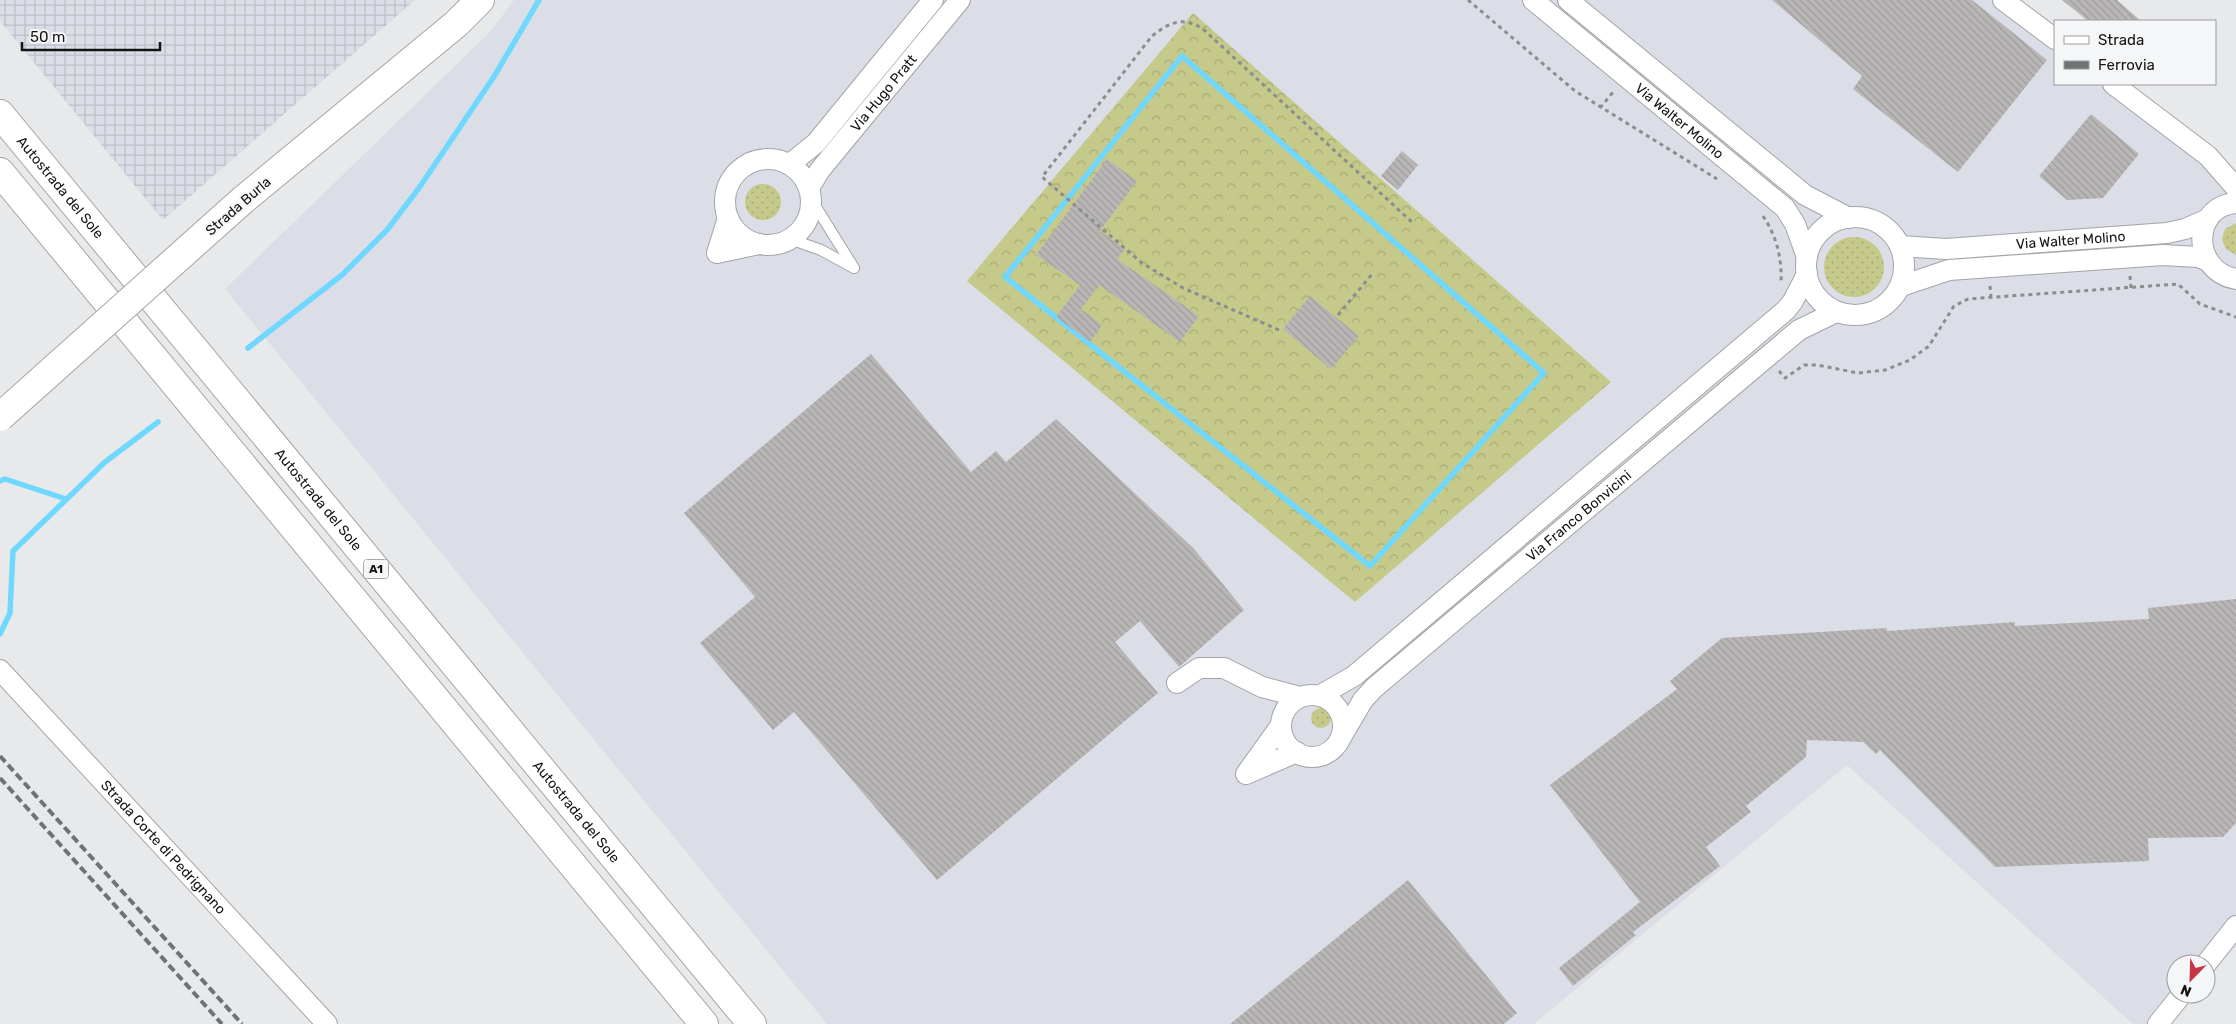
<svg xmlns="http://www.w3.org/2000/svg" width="2236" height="1024" font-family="Rubik,sans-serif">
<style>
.built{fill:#dbdee7}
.industrial{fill:url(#industrial-grid)}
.grass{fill:url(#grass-dots)}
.forest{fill:url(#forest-crowns)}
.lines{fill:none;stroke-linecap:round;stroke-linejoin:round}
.stream{stroke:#70d8fe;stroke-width:5.5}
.building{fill:url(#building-back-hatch)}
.lane-casing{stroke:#a3a4a6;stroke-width:12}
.street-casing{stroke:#a3a4a6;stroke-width:22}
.secondary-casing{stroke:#a3a4a6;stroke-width:30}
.highway-casing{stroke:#a3a4a6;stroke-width:30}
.path{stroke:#8c8d8e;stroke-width:3;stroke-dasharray:4 4;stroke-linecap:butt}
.lane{stroke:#fff;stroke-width:10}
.street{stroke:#fff;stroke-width:20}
.secondary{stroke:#fff;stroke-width:28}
.highway{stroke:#fff;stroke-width:28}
.rail{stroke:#717273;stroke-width:4;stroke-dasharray:8 4;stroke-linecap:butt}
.secondary-bridge-casing{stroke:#a3a4a6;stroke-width:30;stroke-linecap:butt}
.secondary-bridge{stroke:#fff;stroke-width:28}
.labels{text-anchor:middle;stroke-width:4;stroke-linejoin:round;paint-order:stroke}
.shield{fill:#f5f6f8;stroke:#585859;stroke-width:1}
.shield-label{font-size:12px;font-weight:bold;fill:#141415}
.street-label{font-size:14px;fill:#141415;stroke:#f5f6f8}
</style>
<defs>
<pattern id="industrial-grid" width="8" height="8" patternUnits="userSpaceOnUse" patternTransform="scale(1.25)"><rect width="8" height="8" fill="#dbdee7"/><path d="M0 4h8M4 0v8" fill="none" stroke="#bbbec5"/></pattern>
<pattern id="grass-dots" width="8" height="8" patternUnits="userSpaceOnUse" patternTransform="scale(1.25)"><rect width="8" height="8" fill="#c5c98a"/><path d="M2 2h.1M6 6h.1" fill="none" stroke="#a8ac76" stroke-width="1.8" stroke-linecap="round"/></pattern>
<pattern id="forest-crowns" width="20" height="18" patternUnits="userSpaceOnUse" patternTransform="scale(1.25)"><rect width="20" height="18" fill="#c5c98a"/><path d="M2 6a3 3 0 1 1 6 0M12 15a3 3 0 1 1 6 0" fill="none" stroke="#a8ac76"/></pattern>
<pattern id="building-back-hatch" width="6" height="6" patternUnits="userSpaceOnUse" patternTransform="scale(1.25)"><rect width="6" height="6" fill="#b9b6b6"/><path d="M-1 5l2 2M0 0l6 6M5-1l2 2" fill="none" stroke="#9e9c9c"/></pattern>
</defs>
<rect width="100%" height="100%" fill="#e8e9eb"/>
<path class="built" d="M514 0H1996L2055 45V84H2106L2236 182V945L2206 982V964H2176V994H2196L2171 1024H2133L1847 765 1534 1024H827L225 289 490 32Z"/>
<path class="industrial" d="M0 0H415L163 220 0 21Z"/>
<path class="grass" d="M745 202a18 18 0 1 1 36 0a18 18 0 1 1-36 0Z
M2236 223V255L2226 249 2222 239 2225 229Z
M1824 267a30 30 0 1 1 60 0a30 30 0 1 1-60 0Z
M1311 718a10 10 0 1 1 20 0a10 10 0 1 1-20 0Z"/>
<path class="forest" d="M1193 13 1611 382 1355 602 967 281Z"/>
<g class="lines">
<path class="stream" d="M1182 56 1544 373 1370 566 1005 277Z
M248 348 342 275 387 230 419 188 495 75 539 0
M0 481 5 479 66 499
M0 634 10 613 13 551 105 462 158 422"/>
</g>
<path class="building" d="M1772 0H1972L2047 60 1958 172 1853 89 1862 76Z
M2062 0H2117L2141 21H2088Z
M2091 114 2139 154 2103 198 2067 200 2039 176Z
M1402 151 1418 165 1398 190 1381 176Z
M1107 159 1137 181 1100 231 1125 249 1117 259 1199 316 1180 342 1099 285 1081 309 1102 325 1090 342 1056 317 1080 285 1036 255Z
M1310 296 1359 336 1331 369 1283 329Z
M871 354 971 472 996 451 1006 462 1056 419 1194 549 1244 610 1179 667 1140 621 1115 642 1158 693 937 880 794 712 773 730 700 643 755 597 684 513Z
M2236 599V823L2223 837 2148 838 2149 861 1995 867 1880 750 1876 754 1863 742 1807 740 1806 757 1746 806 1751 812 1706 847 1720 866 1633 932 1636 935 1573 986 1559 968 1640 902 1550 785 1677 689 1670 681 1722 638 1887 628V631L2015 622V626L2149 619 2148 608Z
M1408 880 1517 1013 1504 1024H1230Z"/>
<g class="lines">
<g class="lane-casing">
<path id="lane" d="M790 239 821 250 854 268 811 199"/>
</g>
<g class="street-casing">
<g id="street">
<path id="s1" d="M1533 0 1785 208 1795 224 1807 257"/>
<path d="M1568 0 1805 195 1849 218"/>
<path d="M2003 0 2055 39"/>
<path d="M2113 84 2208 156 2236 188"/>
<circle cx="768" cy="202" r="43"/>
<path d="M790 164 816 143 933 0"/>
<path id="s2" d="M809 188 820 170 960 0"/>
<path d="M2236 203C2191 206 2191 271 2236 279"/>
<circle cx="1855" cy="266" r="49"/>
<path d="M728 218 717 253 759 244"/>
<path id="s3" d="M1900 246 1946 249 2167 233 2185 229 2208 219"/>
<path d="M1901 286 1949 270 2163 255 2198 257 2208 261"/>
<path id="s4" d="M0 670 327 1024"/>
<path d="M1177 683 1199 668H1224L1262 687 1300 697"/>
<circle cx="1312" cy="726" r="31"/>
<path d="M1319 696 1354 676 1786 310 1793 301 1807 274"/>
<path d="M1281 725 1246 774 1297 752"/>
<path id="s5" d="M1340 739 1363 700 1374 688 1799 330 1836 312"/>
<path d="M2206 964 2236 926"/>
<path d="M2158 1024 2182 994"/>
</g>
</g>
<g class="secondary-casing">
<path id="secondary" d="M244 199 456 24 480 0"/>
</g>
<g class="highway-casing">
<g id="highway">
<path id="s6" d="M0 114 752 1024"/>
<path d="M0 172 704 1024"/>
</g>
</g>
<path class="path" d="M1468 0 1575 91 1717 179
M1600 108 1614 91
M1763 216C1777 237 1782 258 1781 283
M2130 276 2131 288
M1990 286 1991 297
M1338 315 1373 273
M1279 330 1183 288 1142 263 1042 177 1152 36C1170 22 1183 16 1203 29L1414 224
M1779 371 1785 378 1804 365H1817L1858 373 1885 370 1910 360 1929 346 1954 306 1968 299 2178 284 2200 304 2236 317"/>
<use href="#lane" class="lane"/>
<use href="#street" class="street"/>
<use href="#secondary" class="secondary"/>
<use href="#highway" class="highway"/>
<path class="rail" d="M0 756 242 1024
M0 778 222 1024"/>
<g class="secondary-bridge-casing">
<path id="secondary-bridge" d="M0 417 244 199"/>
</g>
<use href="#secondary-bridge" class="secondary-bridge"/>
</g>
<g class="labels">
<rect class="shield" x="363.5" y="559.5" width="25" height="19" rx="4"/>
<g class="shield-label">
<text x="376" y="573">A1</text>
</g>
<g class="street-label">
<text dy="5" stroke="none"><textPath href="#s2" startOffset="121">Via Hugo Pratt</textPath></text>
<text dy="5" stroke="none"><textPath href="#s1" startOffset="190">Via Walter Molino</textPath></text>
<text dy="5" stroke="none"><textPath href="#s6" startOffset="95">Autostrada del Sole</textPath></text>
<text transform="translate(238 206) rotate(-41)" y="5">Strada Burla</text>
<text dy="5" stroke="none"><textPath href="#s3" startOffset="171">Via Walter Molino</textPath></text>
<text dy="5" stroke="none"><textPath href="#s6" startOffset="500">Autostrada del Sole</textPath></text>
<text dy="5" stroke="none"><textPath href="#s5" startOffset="329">Via Franco Bonvicini</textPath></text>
<text dy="5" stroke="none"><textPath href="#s6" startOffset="905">Autostrada del Sole</textPath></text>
<text dy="5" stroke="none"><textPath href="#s4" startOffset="241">Strada Corte di Pedrignano</textPath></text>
</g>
</g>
<rect x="2054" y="20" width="162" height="65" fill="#f5f6f8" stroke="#9b9c9d"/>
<rect x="2064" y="36" width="25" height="8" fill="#ffffff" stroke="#9b9c9d"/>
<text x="2098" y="45" font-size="15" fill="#141415">Strada</text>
<rect x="2064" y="61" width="25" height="8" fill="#717273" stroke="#9b9c9d"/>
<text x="2098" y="70" font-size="15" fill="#141415">Ferrovia</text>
<g transform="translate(2191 979) rotate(203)"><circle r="24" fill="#f5f6f8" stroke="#9b9c9d"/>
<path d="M0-4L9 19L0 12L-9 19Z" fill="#c63645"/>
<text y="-8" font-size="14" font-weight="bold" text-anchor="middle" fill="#141415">N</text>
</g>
<path d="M22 42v8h138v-8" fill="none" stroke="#141415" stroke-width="2.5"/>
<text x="30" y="42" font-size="15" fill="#141415" stroke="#f5f6f8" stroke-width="4" paint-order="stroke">50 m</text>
</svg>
